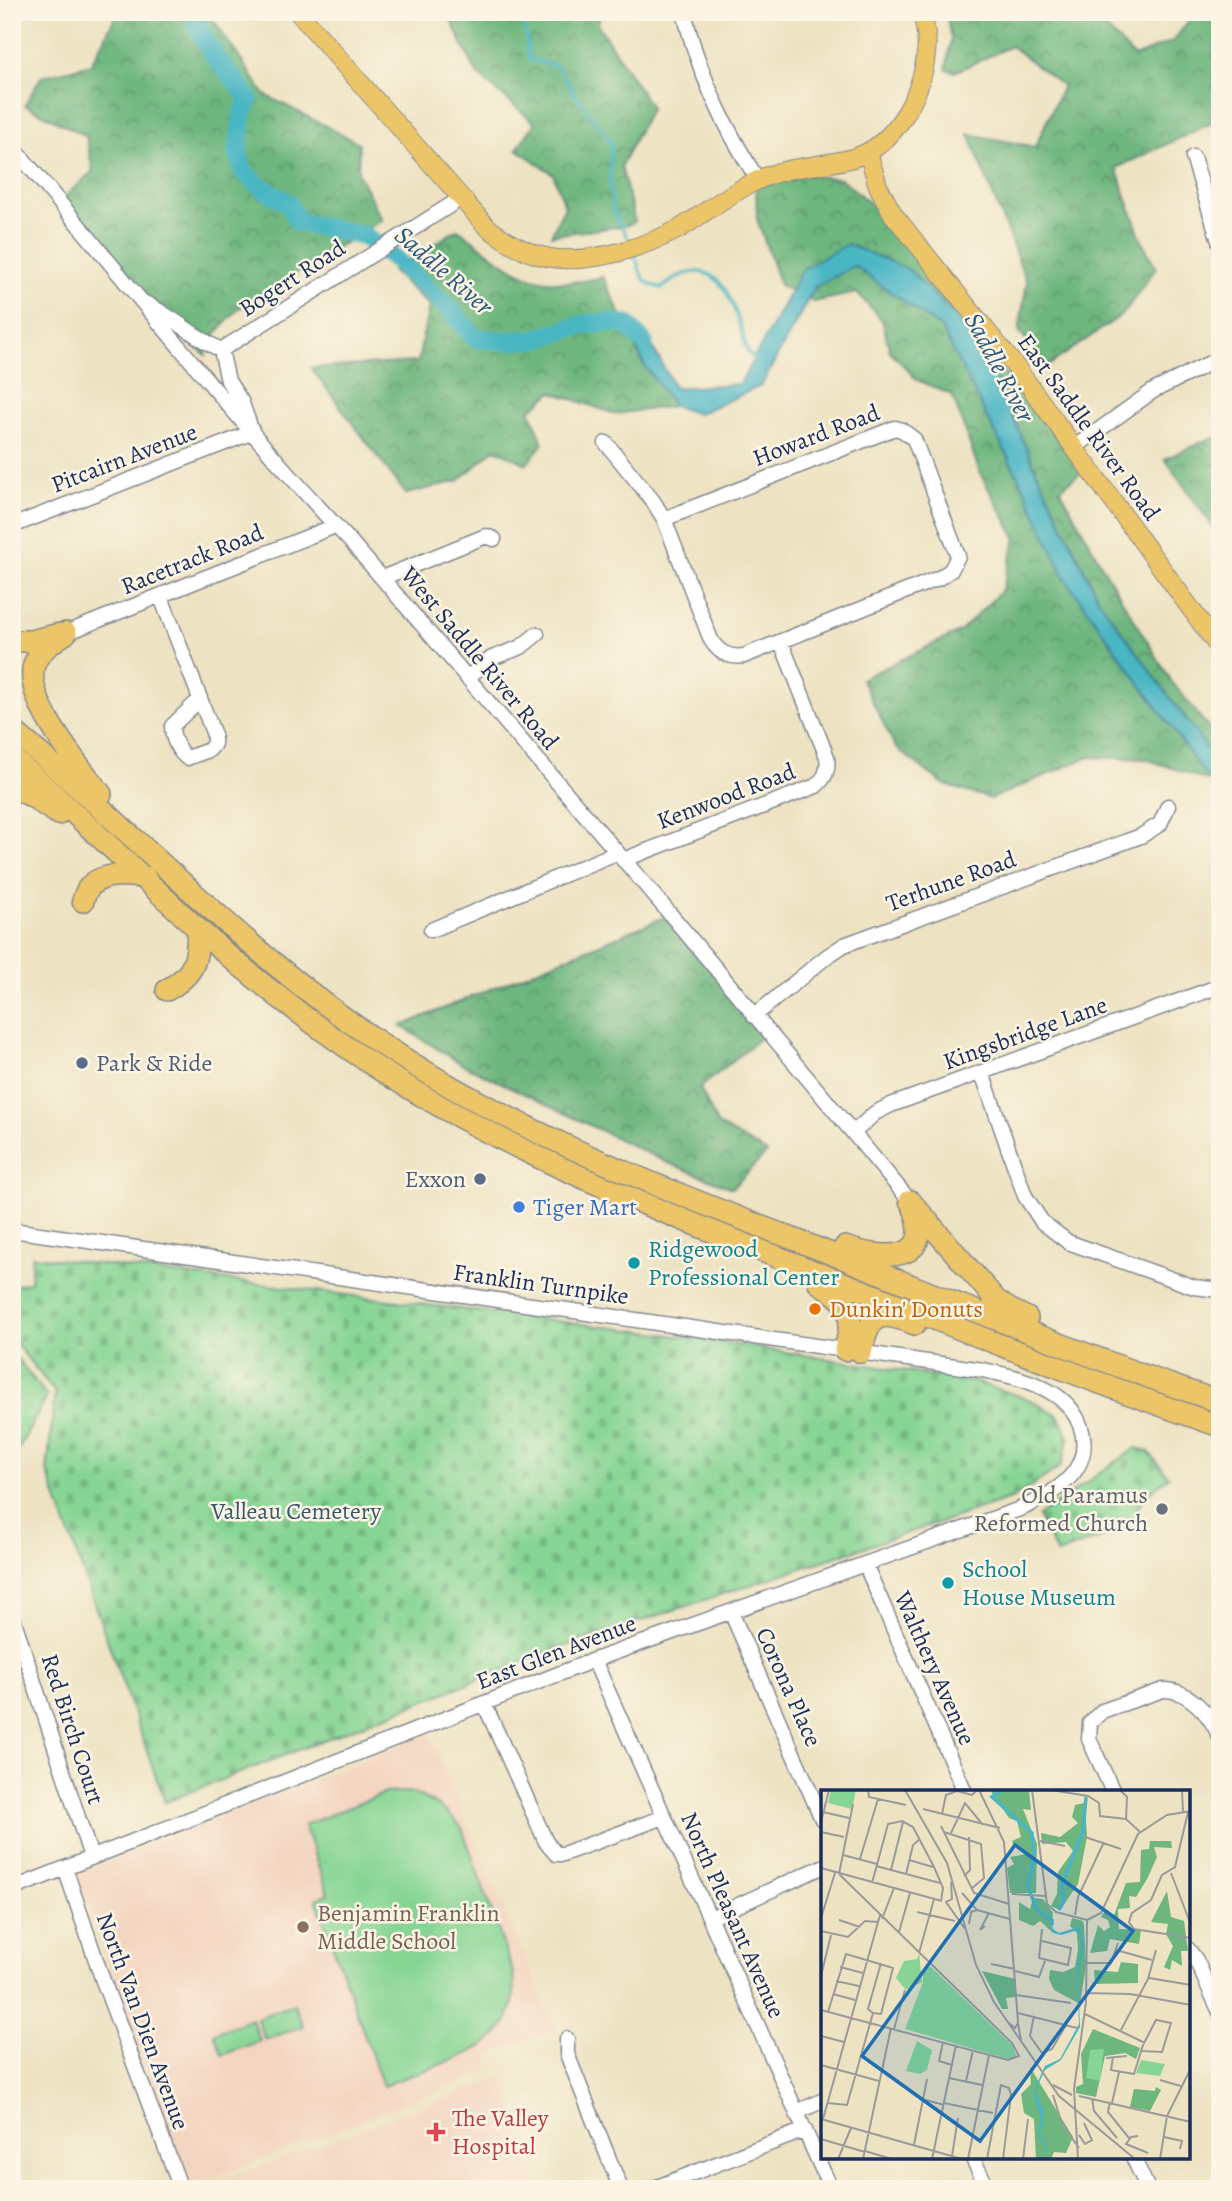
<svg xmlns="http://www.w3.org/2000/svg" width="1232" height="2201" font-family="Alegreya,serif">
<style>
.built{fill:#f3d4bf}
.forest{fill:url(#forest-crowns);stroke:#44726e;stroke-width:2}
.cemetery{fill:url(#cemetery-stones);stroke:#518279;stroke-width:2}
.park{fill:url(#park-crowns);stroke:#518279;stroke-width:2}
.pitch{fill:#87d594;stroke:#518279;stroke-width:2}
.water{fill:#49b6c4;stroke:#327291;stroke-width:2}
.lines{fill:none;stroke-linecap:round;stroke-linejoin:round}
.stream{stroke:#49b6c4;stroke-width:3.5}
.river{stroke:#49b6c4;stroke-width:19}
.minor-casing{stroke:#848890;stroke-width:17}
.major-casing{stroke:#848890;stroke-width:20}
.highway-casing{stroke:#848890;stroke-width:24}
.minor{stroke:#fff;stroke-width:14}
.major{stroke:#edc569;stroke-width:18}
.highway{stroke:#edc569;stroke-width:21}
.service-dot{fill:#5c6f8a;stroke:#fcf5e5;stroke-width:2.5}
.shop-dot{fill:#3f7fe0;stroke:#fcf5e5;stroke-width:2.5}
.culture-dot{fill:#0f9aa8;stroke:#fcf5e5;stroke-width:2.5}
.food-dot{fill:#e8710a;stroke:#fcf5e5;stroke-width:2.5}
.worship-dot{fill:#6b7280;stroke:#fcf5e5;stroke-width:2.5}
.education-dot{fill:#8d6e63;stroke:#fcf5e5;stroke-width:2.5}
.health-dot{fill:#e0444e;stroke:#fcf5e5;stroke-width:2.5}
.labels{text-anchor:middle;stroke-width:5;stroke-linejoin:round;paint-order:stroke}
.street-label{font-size:24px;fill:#1b2f5e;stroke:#fcf5e5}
.service-label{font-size:24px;fill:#4e5e75;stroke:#fcf5e5;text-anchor:start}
.shop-label{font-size:24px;fill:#366cbe;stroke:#fcf5e5;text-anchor:start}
.culture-label{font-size:24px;fill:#0d838f;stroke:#fcf5e5;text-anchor:start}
.food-label{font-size:24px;fill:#c56008;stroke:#fcf5e5;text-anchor:start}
.worship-label{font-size:24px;fill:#5b616d;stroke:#fcf5e5;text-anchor:end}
.park-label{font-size:24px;fill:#36586c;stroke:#fcf5e5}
.education-label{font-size:24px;fill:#785e54;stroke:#fcf5e5;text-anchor:start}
.health-label{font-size:24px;fill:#be3a42;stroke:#fcf5e5;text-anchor:start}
.water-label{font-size:26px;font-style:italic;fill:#29587d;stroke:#fcf5e5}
.inset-river{fill:none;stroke:#49b6c4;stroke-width:3.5}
.inset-road{fill:none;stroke:#999a99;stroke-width:2}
.view{fill:#1f6fb2;fill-opacity:0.15;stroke:#1f6fb2;stroke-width:3.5}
.inset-edge{fill:none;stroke:#1b2f5e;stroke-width:3.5}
</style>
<defs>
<pattern id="forest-crowns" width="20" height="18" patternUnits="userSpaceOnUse" patternTransform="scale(1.75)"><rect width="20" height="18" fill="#6db67e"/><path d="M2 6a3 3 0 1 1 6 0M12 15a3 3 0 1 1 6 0" fill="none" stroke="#59946a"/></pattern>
<pattern id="cemetery-stones" width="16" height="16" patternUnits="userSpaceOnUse" patternTransform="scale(1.75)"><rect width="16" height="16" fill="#87d594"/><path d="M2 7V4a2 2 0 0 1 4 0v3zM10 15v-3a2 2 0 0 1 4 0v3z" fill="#74b782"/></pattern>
<pattern id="park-crowns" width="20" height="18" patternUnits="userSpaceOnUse" patternTransform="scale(1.75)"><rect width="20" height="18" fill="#87d594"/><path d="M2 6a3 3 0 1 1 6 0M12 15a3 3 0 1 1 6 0" fill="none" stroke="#74b782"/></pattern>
</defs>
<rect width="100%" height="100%" fill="#fcf5e5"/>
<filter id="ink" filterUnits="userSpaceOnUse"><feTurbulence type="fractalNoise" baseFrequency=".0143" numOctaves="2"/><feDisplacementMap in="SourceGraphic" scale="14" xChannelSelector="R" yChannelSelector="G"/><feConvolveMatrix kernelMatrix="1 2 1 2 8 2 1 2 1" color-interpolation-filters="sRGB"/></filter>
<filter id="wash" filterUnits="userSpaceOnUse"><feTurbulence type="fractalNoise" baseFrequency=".00686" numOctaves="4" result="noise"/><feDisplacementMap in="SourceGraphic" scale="28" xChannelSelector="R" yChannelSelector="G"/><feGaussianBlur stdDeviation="1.57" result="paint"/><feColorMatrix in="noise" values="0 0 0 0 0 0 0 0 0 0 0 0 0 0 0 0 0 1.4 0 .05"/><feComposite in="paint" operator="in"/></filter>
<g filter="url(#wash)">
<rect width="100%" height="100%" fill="#ede2c1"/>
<path class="built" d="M429 1734 556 2030 490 2053 486 2072 189 2187 76 1877 83 1872Z
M504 2076 536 2189H200Z"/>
<path class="forest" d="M118 12H208L265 95 359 143 358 173 382 220 238 309 205 345 206 355 192 345 60 201 93 171 86 136 25 105 41 77 91 64Z
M447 12H600L598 25 651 107 621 166 635 222 625 226 551 235 565 206 553 174 517 149 535 123 477 74Z
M946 12H1091L1134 57 1173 41 1196 12H1220V119L1116 168 1141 239 1156 268 1123 314 1048 366 1019 331 1027 282 969 134 1035 147 1063 86 1011 46 955 72 946 69 951 39Z
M798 174 841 179 872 205 916 258 962 324 1041 414 1083 471 1060 489 1106 573 1172 682 1220 742V774L1209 781 1146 759 1088 757 991 799 945 785 896 748 861 679 961 631 1002 590 1016 538 981 475 952 395 917 380 890 351 882 320 857 293 813 302 780 285 757 219 756 184Z
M458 229C512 269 532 294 603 277L644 365 674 406 615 414 552 392 530 410 543 443 527 464 495 449 458 481 406 494 311 368 418 362 429 305 392 271Z
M1220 437V532L1213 527 1165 459 1204 441Z
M672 914 767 1032 700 1088 717 1124 767 1153 732 1188 666 1162 462 1064 401 1026Z"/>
<path class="cemetery" d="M32 1256 695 1338 975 1382 1028 1399 1058 1415 1069 1437 1061 1466 1013 1498 556 1649 165 1802 47 1471 55 1392 12 1339V1286L30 1282Z
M1136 1448 1148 1451 1169 1477C1149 1493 1136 1498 1135 1525L1057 1554 1038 1516Z"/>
<path class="park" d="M12 1352 47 1396 12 1461Z"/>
<path class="pitch" d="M409 1792C432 1800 447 1810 462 1828L514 1975C518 2030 490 2046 444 2063 424 2071 403 2078 383 2086L316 1899 328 1893 304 1825 385 1793Z
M294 2004 303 2026 265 2040 257 2018Z
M252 2019 260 2041 222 2055 214 2033Z"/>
<path class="water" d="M847 244 908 269 957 318 994 375 1038 474 1099 600 1220 766V792L1209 780 1066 580 1025 490 941 328 854 266 815 287 761 386 698 414 674 406 644 365 627 324 644 331 675 388 740 384 803 269Z"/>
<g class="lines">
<path class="stream" d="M523 12 529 59 557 66 575 95 611 140 610 191 615 215 630 242
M634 253C642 272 638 283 662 288 669 283 677 276 685 274 729 260 738 324 748 353L754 358"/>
<path class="river" d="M195 12C197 43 232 74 249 99L243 113 238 152 244 172 261 187 288 203 298 222 365 236 396 260 450 309 475 338 509 341 536 339 584 324 611 323 627 324 644 343"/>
</g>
</g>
<g filter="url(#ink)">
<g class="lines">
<g class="minor-casing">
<path id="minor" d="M684 12C698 73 724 127 758 180
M12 146C125 278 231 416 351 542L671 915 910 1201
M1193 157 1220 244
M145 303C172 316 194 337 221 350
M221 350 460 199
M221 350 228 381 241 401 249 423
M606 443 653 501 664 519 711 640C719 653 729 658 744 656L939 578 951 570 958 556 914 439 902 430 895 428 664 519
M1075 447 1153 391 1220 358
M12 526 248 434 252 430
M382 578 486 536 494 539
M161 597 214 735V744L209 750 187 758C178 752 172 737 172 726L200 699
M66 633 335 526
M467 678 492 658 521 647 537 634
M623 860 816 786C825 778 829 770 827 757L781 642
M431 930 616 853
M754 1016 826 957 844 945 1141 836 1160 824 1168 806
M982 1073 1025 1196 1042 1222 1068 1242 1194 1287 1211 1289 1220 1287
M853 1133 875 1113 891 1105 1220 986
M12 1230 983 1370C1007 1375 1032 1380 1054 1394 1083 1413 1095 1450 1070 1477 1056 1492 1038 1501 1020 1509L594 1660 12 1889
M865 1564 965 1792
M731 1612 822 1819
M12 1615 91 1857
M594 1660 831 2189
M484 1703 546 1842 556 1854H563L664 1817
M1113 1792 1089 1739 1090 1723 1102 1711 1163 1690C1188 1689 1210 1714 1220 1737
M65 1868 102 1978 181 2189
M710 1918 822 1867
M1188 1949 1196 1960 1220 2012
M567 2039V2054L621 2189
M797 2112 822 2101
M972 2157 988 2189
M1133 2157 1148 2189
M652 2189 805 2130"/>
</g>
<g class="major-casing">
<path id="major" d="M298 12 486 226C531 262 565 266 620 252 640 246 660 239 679 229 705 213 728 194 756 181 787 165 821 167 853 158 895 146 922 94 926 54 928 40 925 26 922 12
M868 152 878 186 893 214 1015 366 1220 649"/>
</g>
<g class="highway-casing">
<path id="highway" d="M66 633C54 641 41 649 35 662 20 697 81 768 101 794
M12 641H31L60 634
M12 730C131 829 236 944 364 1032 507 1132 670 1191 832 1254 961 1305 1089 1358 1220 1402
M12 758C77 813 136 872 198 929 250 976 306 1020 364 1059 503 1153 658 1210 813 1271 948 1324 1082 1379 1220 1426
M12 786 33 797 58 814
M83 901C89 871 121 875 145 877
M167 990C196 973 197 961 198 929
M910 1201 996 1300 1009 1309 1027 1318
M845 1247C883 1260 937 1264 913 1206
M819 1283C853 1305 854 1311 845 1350
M861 1352C870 1315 877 1309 915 1324"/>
</g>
<use href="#minor" class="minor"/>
<use href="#major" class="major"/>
<use href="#highway" class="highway"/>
</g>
</g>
<g class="service-dot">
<circle cx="82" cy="1063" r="7"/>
<circle cx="480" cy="1179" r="7"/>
</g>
<circle class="shop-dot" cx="519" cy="1207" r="7"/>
<g class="culture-dot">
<circle cx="634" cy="1263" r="7"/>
<circle cx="948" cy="1583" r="7"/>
</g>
<circle class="food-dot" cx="815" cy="1309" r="7"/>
<circle class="worship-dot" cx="1162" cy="1509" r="7"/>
<circle class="education-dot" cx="303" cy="1927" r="7"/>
<path class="health-dot" d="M432.5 2121.5h7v7h7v7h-7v7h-7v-7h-7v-7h7z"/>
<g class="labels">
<g class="street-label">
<text transform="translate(292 278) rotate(-33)" y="8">Bogert Road</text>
<text transform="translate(1089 427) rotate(54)" y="8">East Saddle River Road</text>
<text transform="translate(816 435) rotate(-21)" y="8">Howard Road</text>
<text transform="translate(124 458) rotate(-21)" y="8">Pitcairn Avenue</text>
<text transform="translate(192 559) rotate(-22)" y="8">Racetrack Road</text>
<text transform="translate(480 658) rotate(50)" y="8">West Saddle River Road</text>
<text transform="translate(726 796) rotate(-21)" y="8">Kenwood Road</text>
<text transform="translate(951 881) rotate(-20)" y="8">Terhune Road</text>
<text transform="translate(1025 1033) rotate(-20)" y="8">Kingsbridge Lane</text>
<text transform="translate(541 1284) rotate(8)" y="8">Franklin Turnpike</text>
<text transform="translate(556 1652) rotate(-21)" y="8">East Glen Avenue</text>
<text transform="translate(935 1668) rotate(66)" y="8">Walthery Avenue</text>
<text transform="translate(789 1687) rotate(66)" y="8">Corona Place</text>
<text transform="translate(73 1729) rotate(72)" y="8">Red Birch Court</text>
<text transform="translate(733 1915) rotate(66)" y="8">North Pleasant Avenue</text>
<text transform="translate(143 2021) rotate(70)" y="8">North Van Dien Avenue</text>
</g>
<g class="service-label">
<text x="96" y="1071">Park &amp; Ride</text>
<text x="466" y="1187" text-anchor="end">Exxon</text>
</g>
<g class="shop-label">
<text x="533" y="1215">Tiger Mart</text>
</g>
<g class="culture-label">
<text x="648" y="1257">Ridgewood<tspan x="648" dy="28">Professional Center</tspan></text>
<text x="962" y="1577">School<tspan x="962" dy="28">House Museum</tspan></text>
</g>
<g class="food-label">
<text x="829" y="1317">Dunkin' Donuts</text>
</g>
<g class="worship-label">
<text x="1148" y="1503">Old Paramus<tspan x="1148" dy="28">Reformed Church</tspan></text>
</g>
<g class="park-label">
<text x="296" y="1519">Valleau Cemetery</text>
</g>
<g class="education-label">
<text x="317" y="1921">Benjamin Franklin<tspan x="317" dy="28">Middle School</tspan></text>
</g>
<g class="health-label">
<text x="452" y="2126">The Valley<tspan x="452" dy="28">Hospital</tspan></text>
</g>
<g class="water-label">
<text transform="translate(444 270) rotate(41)" y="9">Saddle River</text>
<text transform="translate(1000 367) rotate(62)" y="9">Saddle River</text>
</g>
</g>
<g transform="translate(821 1790)">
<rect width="369" height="369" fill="#ede2c1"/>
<path d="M169 0H208L210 20 202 19 216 54 215 103H189L186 78 193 74 189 67 205 64 201 58 193 57 191 51 200 47 196 31 188 28ZM264 13 266 47 257 94 239 120 230 116 236 104 237 82 252 61 245 52 221 54 220 43 239 47 257 33 251 27 254 15ZM350 51 351 58 333 57 336 67 326 89 315 107 308 106 309 118 297 119 298 139 320 140 318 154 289 149 286 161 269 163 277 135 283 141 289 137 287 130 280 127 284 121 293 125 305 93 319 92 320 60 328 59 329 51ZM346 101 350 127 363 131 367 161H360L361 176 351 170 349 180 343 177 352 156 345 144 347 134 330 132ZM212 108 222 109 232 123 230 141 219 131 212 136 198 130V112L209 119ZM251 128 262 131 263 135 265 175 259 214 233 200 228 189 229 180 242 182 254 177 257 159 256 143 249 136ZM300 172 317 174V193L274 194 273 180 297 182ZM161 181 195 189V207L185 208 187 219H181ZM272 239 319 258 315 269 304 263 284 266 275 307 255 303V297L262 294 260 264ZM209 277 252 347 245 363 233 362 230 369H215L213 329 203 323 200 304 210 294ZM335 297 340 300 329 321 309 317 313 299 334 301Z" fill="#6db67e"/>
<path d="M110 177 191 255 196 267 187 269 84 239 102 192V178Z" fill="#87d594"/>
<path d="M10 0H35L31 19 7 13ZM98 163 101 192 85 200 75 188 83 171 96 169ZM283 259 279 291 265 288 269 260ZM320 270 344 274 339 286 315 283Z" fill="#87d594"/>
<path d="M96 251 111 260 106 280 99 284 85 281Z" fill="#87d594"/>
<path d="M231 130 232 139 238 143 258 137 263 152 257 189 259 237 240 270 224 280 214 301 222 319 223 331 219 343 226 357 223 369 224 356 218 346 217 338 221 331 212 302 224 276 239 269 258 234 256 185 261 152 257 140 240 145 232 143 230 141Z" fill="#49b6c4"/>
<path class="inset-river" d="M181 0 171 7 211 43 213 65 207 97 216 120 231 130V135M238 120 243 111 240 97 262 41 265 7"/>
<path class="inset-road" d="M47 0 48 7 85 15M84 0 126 73 155 175 173 212 238 306 314 369M158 0 183 52 197 232M211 0 226 114 235 122 266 130M230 0 267 6 278 13 279 26 305 29 319 42M299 0 306 7 305 30M361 0 362 22M102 19 179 38M2 22 28 28M367 22 354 77 341 85 330 110 311 123 308 132 313 139 370 148M121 24 125 5 136 1 151 5 156 0M0 32 8 0M120 36 153 103 188 114M0 42 23 47M123 42 160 54 163 88 150 99M130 43 144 13 162 35M264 47 300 59M219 51 244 56M22 65 56 74M39 69 57 9M88 70 112 77M55 76 119 93M0 78 121 111M70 80 82 32M350 83 370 135M18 84 32 14M85 84 92 55 99 49M143 86 149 80 148 47M130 92 131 109 125 112 144 139M51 93 67 34 81 31 92 37 113 77 122 98 120 111M141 103 156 120 150 122 148 134M191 104 224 106M156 120 189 129M96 122 134 131M254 125 257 107 283 52M0 128 14 83M61 129 73 98M18 130 39 137M266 130 280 123 317 44 346 25 370 21M164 136 159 140 168 123M221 139 218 168 247 175 250 158 221 151M0 141 27 147 44 131 57 132M78 142 89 103M295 160 331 170M98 163 113 109M266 173H290L297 153M170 174 194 179M19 177 42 183M194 181 218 187 224 171M0 186 10 145M328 188 370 195M15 191 38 196M265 203 309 204 370 215M12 204 34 210M195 205 250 213M0 220 187 270 198 266 191 253 18 84M7 222 25 164 72 178 60 224 52 223M52 223 47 219 60 173M197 223 256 238M264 224 324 253M213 226 209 246 221 263 231 259 245 235M188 233 194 238 197 233 200 251M73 239 84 200M300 240 327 189 335 160M0 246 23 252M122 252 118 271 131 275M292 267 290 280 313 284 322 255 335 230 350 233 341 262 321 261M285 268 306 266M0 275 58 291M128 288 161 295M339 290 360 296M145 291 152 260M232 295 251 305M232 305 241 334 258 358M258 306 370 332M271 308 273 321 296 348M101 309 123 315M289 312 287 322 308 348M7 313 26 315 52 223M123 313 172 323M291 313 298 282M0 329 141 369M2 329 59 125M258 345 264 354 271 350 263 333M317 346 310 347 305 354 327 363M343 347 361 351 359 359M0 349 44 362M93 355 106 289M44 361 71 369M131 366 137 328M17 369 30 338M42 369 70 238M111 369 135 255M147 369 168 265M166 369 180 295 188 298 190 305 182 369M202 369 207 329M257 369 253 299 265 212 266 130M339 369 346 326 370 278"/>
<path class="view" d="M194 55 312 141 159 351 41 266Z"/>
<rect width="369" height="369" class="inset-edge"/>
</g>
<rect width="1232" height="2201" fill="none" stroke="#fcf5e5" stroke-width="42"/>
</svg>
